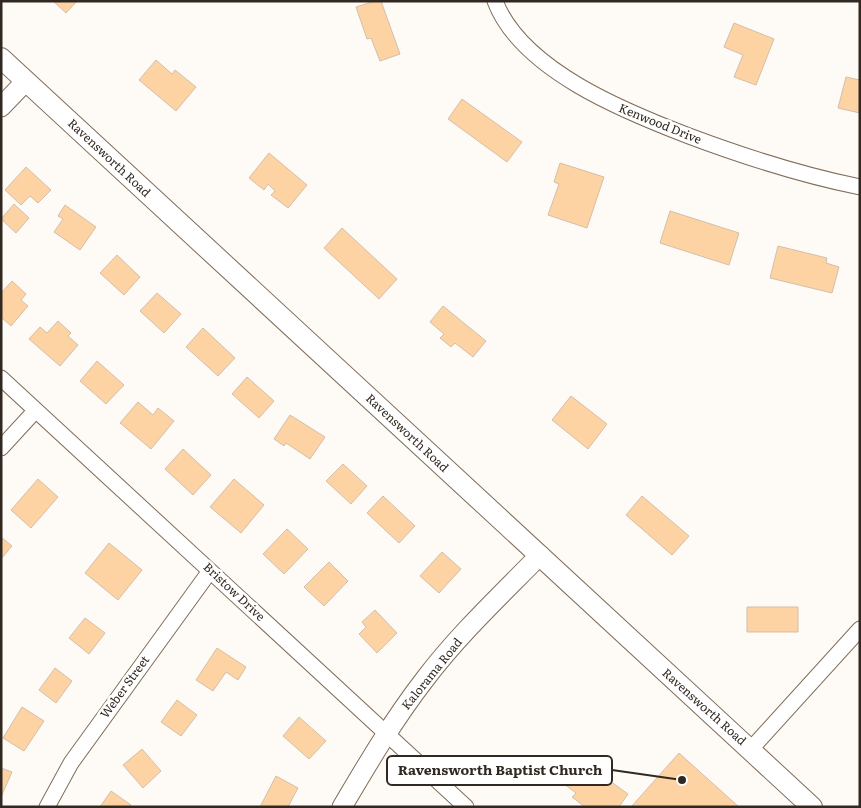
<svg xmlns="http://www.w3.org/2000/svg" width="861" height="808" font-family="Literata,serif">
<style>
.building{fill:#fdd3a4;stroke:#d3bfaa}
.lines{fill:none;stroke-linecap:round;stroke-linejoin:round}
.minor-casing{stroke:#806d5a;stroke-width:17}
.tertiary-casing{stroke:#806d5a;stroke-width:21}
.secondary-casing{stroke:#806d5a;stroke-width:22}
.minor{stroke:#fff;stroke-width:15}
.tertiary{stroke:#fff;stroke-width:19}
.secondary{stroke:#fff;stroke-width:20}
.labels{text-anchor:middle;stroke-width:5;stroke-linejoin:round;paint-order:stroke}
.street-label{font-size:12px;fill:#312921;stroke:#fff}
.leader{fill:none;stroke:#312921;stroke-width:2}
.callout-dot{fill:#312921;stroke:#fff;stroke-width:2}
.callout{fill:#fff;stroke:#312921;stroke-width:2}
.callout-label{font-size:14px;text-anchor:middle;font-weight:bold;fill:#312921}
</style>
<rect width="100%" height="100%" fill="#fefaf5"/>
<path class="building" d="M53 1H77L66 13Z
M375 1H381L400 54 380 61 371 38 367 39 356 7Z
M734 23 774 39 756 85 734 77 743 55 724 47Z
M156 60 172 74 175 70 196 87 176 111 139 80Z
M846 77 860 80V113L838 108Z
M462 99 522 142 507 162 448 119Z
M269 153 307 185 288 208 271 195 275 191 268 184 264 190 249 178Z
M560 163 604 177 587 228 548 215 559 184 554 182Z
M26 167 51 190 38 203 30 196 21 205 5 190Z
M14 204 29 218 16 233 1 219Z
M65 205 96 227 80 250 54 232 63 219 58 216Z
M670 211 739 233 729 265 660 243Z
M342 228 397 279 379 299 324 248Z
M778 246 827 258 826 263 839 267 832 293 770 278Z
M117 255 140 277 124 295 100 273Z
M12 281 26 294 21 300 28 306 11 326 1 317V293Z
M157 293 181 314 164 333 140 311Z
M443 306 486 341 473 357 455 343 451 347 440 338 444 334 430 322Z
M58 321 71 333 68 336 78 345 60 366 29 339 40 327 47 333Z
M203 328 235 358 218 376 186 347Z
M97 361 124 385 106 404 80 381Z
M247 377 274 401 259 418 232 394Z
M571 396 607 424 588 449 552 420Z
M138 402 153 415 158 408 174 421 151 449 120 423Z
M290 415 325 437 310 459 286 443 284 446 274 439Z
M183 449 211 475 193 495 165 469Z
M343 464 367 486 351 504 326 481Z
M38 479 58 497 31 528 11 510Z
M234 479 264 505 241 533 210 507Z
M383 496 415 526 399 543 367 513Z
M642 496 689 536 672 555 626 515Z
M287 529 308 549 284 574 263 554Z
M1 537 12 546 1 559Z
M109 543 142 570 118 600 85 573Z
M442 552 461 569 439 593 420 576Z
M329 562 348 581 324 606 304 587Z
M747 607H798V632H747Z
M375 610 397 633 377 653 359 634 366 627 362 622Z
M85 618 105 633 89 654 69 638Z
M217 648 246 667 238 680 226 672 213 691 196 680Z
M55 668 72 681 56 703 39 690Z
M177 700 197 715 181 736 161 722Z
M22 707 44 721 24 751 3 738Z
M299 717 326 741 309 759 283 736Z
M142 749 161 771 143 788 123 765Z
M679 753 739 807H631Z
M581 760 628 794 619 807H585L572 797 576 793 564 784Z
M1 768 12 772 1 797Z
M276 776 298 788 288 807H260Z
M111 791 131 805 130 807H100Z"/>
<g class="lines">
<g class="minor-casing">
<path id="minor" d="M495 1C521 70 626 112 689 136 745 157 801 175 860 187
M1 378 466 807
M1 448 35 411
M751 749 860 629
M47 807 71 763 210 571"/>
</g>
<g class="tertiary-casing">
<path id="tertiary" d="M1 107 26 81
M342 807C368 763 394 719 425 679 459 634 501 595 540 555"/>
</g>
<g class="secondary-casing">
<path id="secondary" d="M1 58 812 807"/>
</g>
<use href="#minor" class="minor"/>
<use href="#tertiary" class="tertiary"/>
<use href="#secondary" class="secondary"/>
</g>
<g class="labels">
<g class="street-label">
<text transform="translate(660 124) rotate(22)" y="4">Kenwood Drive</text>
<text transform="translate(109 158) rotate(43)" y="4">Ravensworth Road</text>
<text transform="translate(407 433) rotate(43)" y="4">Ravensworth Road</text>
<text transform="translate(234 592) rotate(43)" y="4">Bristow Drive</text>
<text transform="translate(432 674) rotate(-51)" y="4">Kalorama Road</text>
<text transform="translate(125 687) rotate(-54)" y="4">Weber Street</text>
<text transform="translate(704 707) rotate(42)" y="4">Ravensworth Road</text>
</g>
</g>
<path class="leader" d="M682 780L612 770"/>
<circle class="callout-dot" cx="682" cy="780" r="5"/>
<rect class="callout" x="387" y="756" width="225" height="29" rx="5"/>
<g class="callout-label">
<text x="500" y="775">Ravensworth Baptist Church</text>
</g>
<rect width="861" height="808" fill="none" stroke="#312921" stroke-width="5"/>
</svg>
